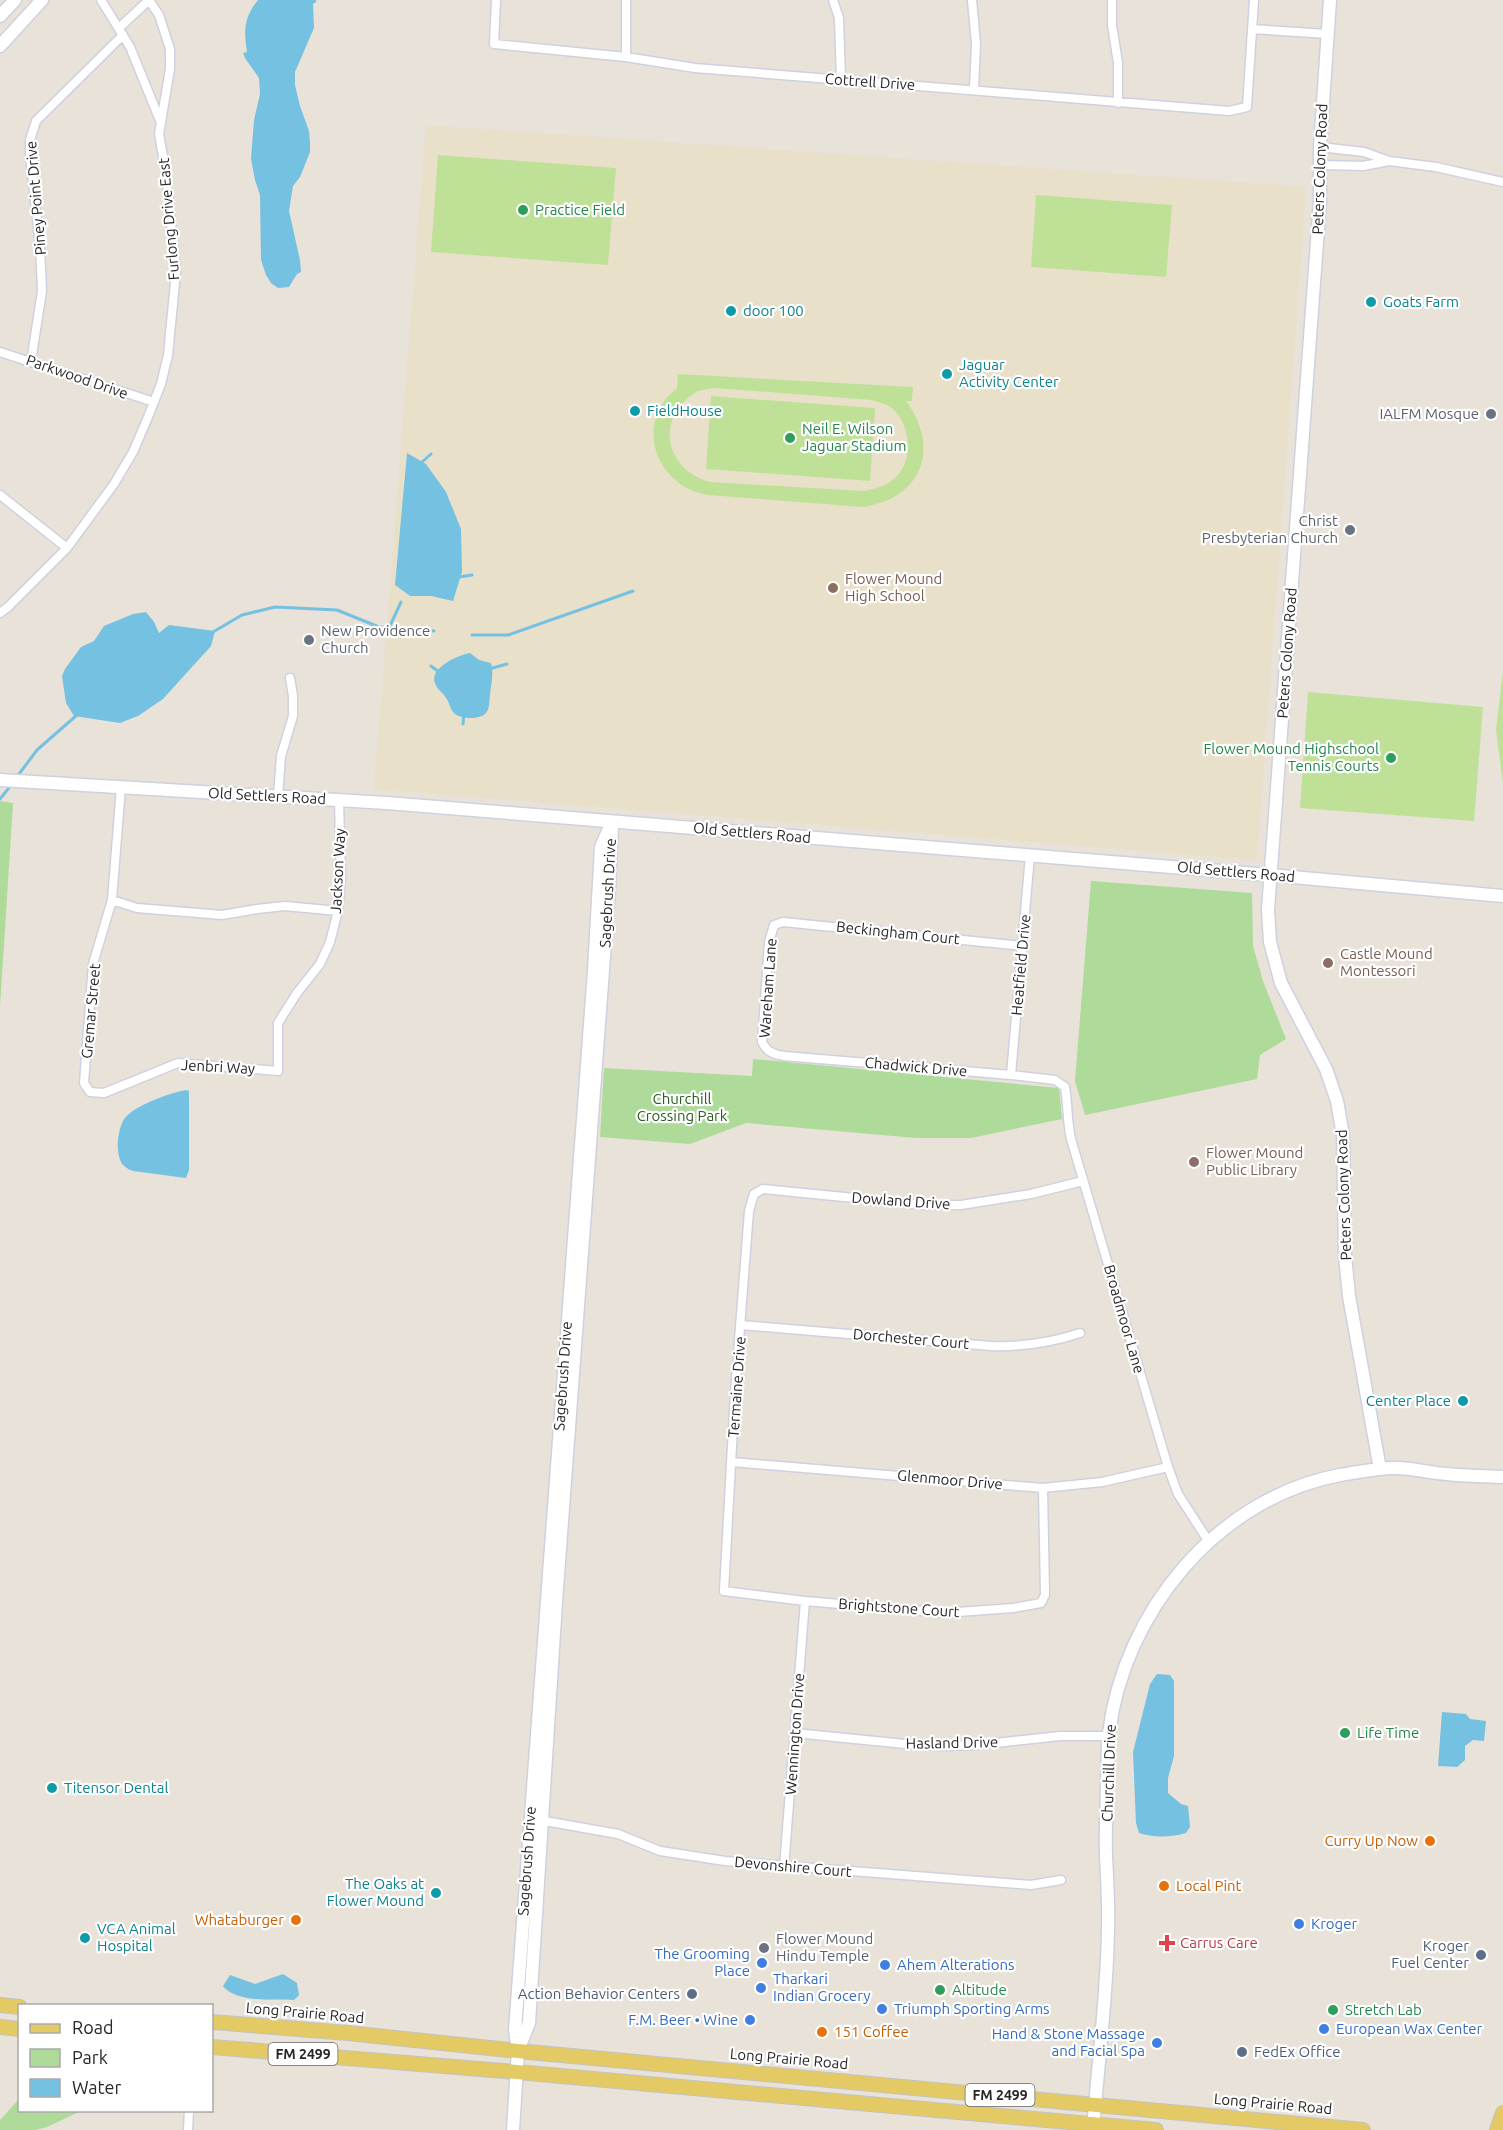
<svg xmlns="http://www.w3.org/2000/svg" width="1503" height="2130" font-family="Ubuntu,sans-serif">
<style>
.education{fill:#e9e0ca}
.green{fill:#aedb9a}
.pitch{fill:#bfe197;fill-rule:evenodd}
.water{fill:#75c1e2}
.lines{fill:none;stroke-linecap:round;stroke-linejoin:round}
.stream{stroke:#75c1e2;stroke-width:3}
.street-casing{stroke:#cfd1df;stroke-width:11}
.secondary-casing{stroke:#cfd1df;stroke-width:15}
.primary-casing{stroke:#c3c3c3;stroke-width:16}
.street{stroke:#fff;stroke-width:8}
.secondary{stroke:#fff;stroke-width:12}
.primary{stroke:#e3ca64;stroke-width:14}
.leisure-dot{fill:#2e9e5b;stroke:#fff;stroke-width:2}
.culture-dot{fill:#0f9aa8;stroke:#fff;stroke-width:2}
.worship-dot{fill:#6b7280;stroke:#fff;stroke-width:2}
.education-dot{fill:#8d6e63;stroke:#fff;stroke-width:2}
.food-dot{fill:#e8710a;stroke:#fff;stroke-width:2}
.shop-dot{fill:#3f7fe0;stroke:#fff;stroke-width:2}
.health-dot{fill:#e0444e;stroke:#fff;stroke-width:2}
.service-dot{fill:#5c6f8a;stroke:#fff;stroke-width:2}
.labels{text-anchor:middle;stroke-width:4.5;stroke-linejoin:round;paint-order:stroke}
.shield{fill:#fff;stroke:#686868;stroke-width:1.5}
.shield-label{font-size:14px;font-weight:bold;fill:#272727}
.street-label{font-size:15px;fill:#272727;stroke:#fff}
.leisure-label{font-size:15px;fill:#27864d;stroke:#fff;text-anchor:start}
.culture-label{font-size:15px;fill:#0d838f;stroke:#fff;text-anchor:start}
.worship-label{font-size:15px;fill:#5b616d;stroke:#fff;text-anchor:end}
.education-label{font-size:15px;fill:#785e54;stroke:#fff;text-anchor:start}
.park-label{font-size:15px;fill:#295c1f;stroke:#fff}
.food-label{font-size:15px;fill:#c56008;stroke:#fff;text-anchor:end}
.shop-label{font-size:15px;fill:#366cbe;stroke:#fff;text-anchor:start}
.health-label{font-size:15px;fill:#be3a42;stroke:#fff;text-anchor:start}
.service-label{font-size:15px;fill:#4e5e75;stroke:#fff;text-anchor:end}
</style>
<rect width="100%" height="100%" fill="#e8e2d9"/>
<path class="education" d="M426 125 1306 187 1257 860 374 789Z"/>
<path class="green" d="M0 801 13 803 0 1007Z
M1091 881 1252 893 1253 946 1263 981 1286 1039 1260 1055 1257 1079 1085 1115 1075 1081Z
M753 1059 1059 1088 1062 1119 971 1138H916L746 1123 690 1144 600 1137 604 1068 752 1076Z
M19 2099 20 2110 81 2111 47 2127 35 2130H0V2120Z"/>
<path class="pitch" d="M438 155 616 168 608 265 431 252Z
M1036 195 1172 205 1166 277 1031 267Z
M678 374 913 387 912 401H906C941 448 922 499 863 507L708 495C655 486 633 423 677 388ZM715 388 871 400C879 402 887 404 893 409 911 426 914 461 895 478 886 486 875 489 864 491L710 482C667 470 654 422 693 394 698 390 708 389 715 388Z
M711 396 875 408 870 481 706 469Z
M1503 671V784L1496 730Z
M1308 692 1483 707 1474 821 1300 808Z"/>
<path class="water" d="M258 0H316V2L313 4 314 28 295 72V85L300 106 309 131 310 143V152L300 177 293 186 289 211 300 260 301 272 297 274 289 287 278 288 271 283 266 275 261 260 260 195 255 180 251 159 254 120 260 94 259 78 245 58 243 53 247 52C244 32 243 18 258 0Z
M407 453 426 464 446 492 461 529 462 572 453 601 431 596H410L395 585Z
M146 612 154 622 159 633 169 625 215 631 211 646 163 699 138 716 120 723 74 716 66 703 62 676 65 669 81 647 94 641 104 626 133 614Z
M470 653 479 660 491 663C494 675 491 683 490 695 489 701 490 708 486 713 480 720 462 719 455 714 450 710 450 703 446 698 443 692 437 690 435 683 429 668 458 655 470 653Z
M186 1090 189 1091V1170L186 1178 133 1171C122 1167 119 1161 118 1150 117 1142 119 1129 123 1121 131 1106 170 1093 186 1090Z
M1157 1674 1170 1675 1174 1681V1756L1168 1778V1793L1181 1804 1188 1806 1190 1827 1186 1833C1172 1837 1153 1838 1139 1833L1136 1823 1133 1752 1150 1684Z
M1442 1712 1466 1714 1470 1719 1486 1721 1484 1741 1473 1740 1465 1746V1760L1457 1767 1438 1766Z
M283 1974 297 1983 299 1995 294 2000C274 1999 236 2003 223 1986L230 1975 255 1984Z"/>
<g class="lines">
<path class="stream" d="M421 463 431 454
M459 577 472 575
M389 628 401 602
M213 632 242 615 275 607 337 610 379 627 434 631
M472 635H508L633 591
M431 666 439 672
M489 669 507 664
M463 724 464 713
M16 778 37 750 77 715
M0 799 12 784"/>
<g class="street-casing">
<path id="street" d="M101 0 130 47 161 123
M496 0 494 44 626 57 695 68 1229 111 1247 107 1254 0
M833 0 839 18 841 80
M972 0 976 44 974 89
M1112 0V25L1118 63V103
M119 28 149 0
M1252 29 1328 34
M626 57V0
M1320 147 1364 152 1389 161 1436 167 1503 182
M1322 165 1363 166 1389 161
M0 352 154 402
M31 362 42 291 40 247 30 155V140L36 121 123 35
M0 495 67 548
M0 613 8 607 67 548 114 484 133 452 148 417 161 384 168 355 176 272 166 173 159 134 170 69V49L159 15 149 0
M121 787 112 900 93 964 84 1083 90 1092 104 1093 178 1063 278 1071V1023L297 993 320 964 330 942 338 911 341 878 339 800
M278 796 281 756 293 716V696L290 678
M112 900 137 908 222 915 257 909 285 906 338 911
M1023 946 783 922 774 925 769 942 762 1042C767 1052 773 1054 784 1056L1011 1075 1055 1080 1065 1087C1068 1104 1067 1122 1071 1139L1168 1467 1178 1494 1209 1542
M1011 1075 1030 855
M741 1325 991 1346C1022 1347 1050 1343 1080 1333
M732 1462 1043 1488 1102 1482 1168 1467
M1043 1488 1045 1595 1041 1603 1013 1608 944 1613 805 1601 724 1591 735 1392 749 1211 754 1194 763 1189 925 1205H961L1031 1194 1083 1181
M795 1733 905 1744 943 1746 977 1745 1060 1736H1108
M539 1820 618 1834 660 1851 725 1861 1031 1885 1061 1880
M784 1867 805 1601
M188 2130 189 2110"/>
</g>
<g class="secondary-casing">
<path id="secondary" d="M1330 0 1320 147V201L1268 910 1270 942 1281 983 1326 1069 1337 1101 1343 1135 1345 1256 1349 1296 1380 1469
M0 16 15 0
M0 46 42 0
M0 780 387 803 1269 875 1503 896
M519 2048 529 2023 556 1602 609 889 612 826
M513 2130 518 2051 515 2030 594 971 601 847 612 822
M1093 2130C1098 2063 1107 1997 1108 1930 1109 1905 1107 1880 1106 1855 1105 1830 1107 1805 1107 1780 1108 1765 1107 1748 1109 1733 1124 1612 1217 1498 1340 1475 1358 1472 1378 1468 1396 1468 1413 1468 1430 1473 1447 1474 1465 1476 1484 1476 1503 1477"/>
</g>
<g class="primary-casing">
<path id="primary" d="M0 2005 20 2007
M212 2022 348 2033 518 2051 1363 2130
M0 2027 20 2029
M212 2047 517 2072 1156 2130
M1497 2130 1503 2113"/>
</g>
<use href="#street" class="street"/>
<use href="#secondary" class="secondary"/>
<use href="#primary" class="primary"/>
</g>
<g class="leisure-dot">
<circle cx="523" cy="210" r="6"/>
<circle cx="790" cy="438" r="6"/>
<circle cx="1391" cy="758" r="6"/>
<circle cx="1345" cy="1733" r="6"/>
<circle cx="940" cy="1990" r="6"/>
<circle cx="1333" cy="2010" r="6"/>
</g>
<g class="culture-dot">
<circle cx="1371" cy="302" r="6"/>
<circle cx="731" cy="311" r="6"/>
<circle cx="947" cy="374" r="6"/>
<circle cx="635" cy="411" r="6"/>
<circle cx="1463" cy="1401" r="6"/>
<circle cx="52" cy="1788" r="6"/>
<circle cx="436" cy="1893" r="6"/>
<circle cx="85" cy="1938" r="6"/>
</g>
<g class="worship-dot">
<circle cx="1491" cy="414" r="6"/>
<circle cx="1350" cy="530" r="6"/>
<circle cx="309" cy="640" r="6"/>
<circle cx="764" cy="1948" r="6"/>
</g>
<g class="education-dot">
<circle cx="833" cy="588" r="6"/>
<circle cx="1328" cy="963" r="6"/>
<circle cx="1194" cy="1162" r="6"/>
</g>
<g class="food-dot">
<circle cx="1430" cy="1841" r="6"/>
<circle cx="1164" cy="1886" r="6"/>
<circle cx="296" cy="1920" r="6"/>
<circle cx="822" cy="2032" r="6"/>
</g>
<g class="shop-dot">
<circle cx="1299" cy="1924" r="6"/>
<circle cx="762" cy="1963" r="6"/>
<circle cx="885" cy="1965" r="6"/>
<circle cx="761" cy="1988" r="6"/>
<circle cx="882" cy="2009" r="6"/>
<circle cx="750" cy="2020" r="6"/>
<circle cx="1324" cy="2029" r="6"/>
<circle cx="1157" cy="2043" r="6"/>
</g>
<path class="health-dot" d="M1164 1934h6v6h6v6h-6v6h-6v-6h-6v-6h6z"/>
<g class="service-dot">
<circle cx="1481" cy="1955" r="6"/>
<circle cx="692" cy="1994" r="6"/>
<circle cx="1242" cy="2052" r="6"/>
</g>
<g class="labels">
<g class="shield">
<rect x="268.5" y="2043" width="69" height="22" rx="4.5"/>
<rect x="965.5" y="2084" width="69" height="22" rx="4.5"/>
</g>
<g class="shield-label">
<text x="303" y="2059">FM 2499</text>
<text x="1000" y="2100">FM 2499</text>
</g>
<g class="street-label">
<text transform="translate(870 82) rotate(4)" y="5">Cottrell Drive</text>
<text transform="translate(1320 169) rotate(-88)" y="5">Peters Colony Road</text>
<text transform="translate(36 198) rotate(-95)" y="5">Piney Point Drive</text>
<text transform="translate(169 219) rotate(-95)" y="5">Furlong Drive East</text>
<text transform="translate(77 377) rotate(19)" y="5">Parkwood Drive</text>
<text transform="translate(1287 653) rotate(-86)" y="5">Peters Colony Road</text>
<text transform="translate(267 796) rotate(3)" y="5">Old Settlers Road</text>
<text transform="translate(752 833) rotate(5)" y="5">Old Settlers Road</text>
<text transform="translate(338 871) rotate(-87)" y="5">Jackson Way</text>
<text transform="translate(1236 872) rotate(5)" y="5">Old Settlers Road</text>
<text transform="translate(608 893) rotate(-87)" y="5">Sagebrush Drive</text>
<text transform="translate(898 933) rotate(6)" y="5">Beckingham Court</text>
<text transform="translate(1021 965) rotate(-85)" y="5">Heatfield Drive</text>
<text transform="translate(768 988) rotate(-86)" y="5">Wareham Lane</text>
<text transform="translate(91 1011) rotate(-85)" y="5">Gremar Street</text>
<text transform="translate(218 1067) rotate(3)" y="5">Jenbri Way</text>
<text transform="translate(916 1067) rotate(5)" y="5">Chadwick Drive</text>
<text transform="translate(1344 1195) rotate(-92)" y="5">Peters Colony Road</text>
<text transform="translate(901 1201) rotate(4)" y="5">Dowland Drive</text>
<text transform="translate(1124 1319) rotate(74)" y="5">Broadmoor Lane</text>
<text transform="translate(911 1339) rotate(5)" y="5">Dorchester Court</text>
<text transform="translate(563 1376) rotate(-86)" y="5">Sagebrush Drive</text>
<text transform="translate(737 1387) rotate(-86)" y="5">Termaine Drive</text>
<text transform="translate(950 1480) rotate(5)" y="5">Glenmoor Drive</text>
<text transform="translate(899 1608) rotate(4)" y="5">Brightstone Court</text>
<text transform="translate(795 1734) rotate(-86)" y="5">Wennington Drive</text>
<text transform="translate(952 1743) rotate(-1)" y="5">Hasland Drive</text>
<text transform="translate(1109 1773) rotate(-88)" y="5">Churchill Drive</text>
<text transform="translate(527 1861) rotate(-86)" y="5">Sagebrush Drive</text>
<text transform="translate(793 1867) rotate(5)" y="5">Devonshire Court</text>
<text transform="translate(305 2013) rotate(5)" y="5">Long Prairie Road</text>
<text transform="translate(789 2059) rotate(5)" y="5">Long Prairie Road</text>
<text transform="translate(1273 2104) rotate(5)" y="5">Long Prairie Road</text>
</g>
<g class="leisure-label">
<text x="535" y="215">Practice Field</text>
<text x="802" y="434">Neil E. Wilson<tspan x="802" dy="17">Jaguar Stadium</tspan></text>
<text x="1379" y="754" text-anchor="end">Flower Mound Highschool<tspan x="1379" dy="17">Tennis Courts</tspan></text>
<text x="1357" y="1738">Life Time</text>
<text x="952" y="1995">Altitude</text>
<text x="1345" y="2015">Stretch Lab</text>
</g>
<g class="culture-label">
<text x="1383" y="307">Goats Farm</text>
<text x="743" y="316">door 100</text>
<text x="959" y="370">Jaguar<tspan x="959" dy="17">Activity Center</tspan></text>
<text x="647" y="416">FieldHouse</text>
<text x="1451" y="1406" text-anchor="end">Center Place</text>
<text x="64" y="1793">Titensor Dental</text>
<text x="424" y="1889" text-anchor="end">The Oaks at<tspan x="424" dy="17">Flower Mound</tspan></text>
<text x="97" y="1934">VCA Animal<tspan x="97" dy="17">Hospital</tspan></text>
</g>
<g class="worship-label">
<text x="1479" y="419">IALFM Mosque</text>
<text x="1338" y="526">Christ<tspan x="1338" dy="17">Presbyterian Church</tspan></text>
<text x="321" y="636" text-anchor="start">New Providence<tspan x="321" dy="17">Church</tspan></text>
<text x="776" y="1944" text-anchor="start">Flower Mound<tspan x="776" dy="17">Hindu Temple</tspan></text>
</g>
<g class="education-label">
<text x="845" y="584">Flower Mound<tspan x="845" dy="17">High School</tspan></text>
<text x="1340" y="959">Castle Mound<tspan x="1340" dy="17">Montessori</tspan></text>
<text x="1206" y="1158">Flower Mound<tspan x="1206" dy="17">Public Library</tspan></text>
</g>
<g class="park-label">
<text x="682" y="1104">Churchill<tspan x="682" dy="17">Crossing Park</tspan></text>
</g>
<g class="food-label">
<text x="1418" y="1846">Curry Up Now</text>
<text x="1176" y="1891" text-anchor="start">Local Pint</text>
<text x="284" y="1925">Whataburger</text>
<text x="834" y="2037" text-anchor="start">151 Coffee</text>
</g>
<g class="shop-label">
<text x="1311" y="1929">Kroger</text>
<text x="750" y="1959" text-anchor="end">The Grooming<tspan x="750" dy="17">Place</tspan></text>
<text x="897" y="1970">Ahem Alterations</text>
<text x="773" y="1984">Tharkari<tspan x="773" dy="17">Indian Grocery</tspan></text>
<text x="894" y="2014">Triumph Sporting Arms</text>
<text x="738" y="2025" text-anchor="end">F.M. Beer • Wine</text>
<text x="1336" y="2034">European Wax Center</text>
<text x="1145" y="2039" text-anchor="end">Hand &amp; Stone Massage<tspan x="1145" dy="17">and Facial Spa</tspan></text>
</g>
<g class="health-label">
<text x="1180" y="1948">Carrus Care</text>
</g>
<g class="service-label">
<text x="1469" y="1951">Kroger<tspan x="1469" dy="17">Fuel Center</tspan></text>
<text x="680" y="1999">Action Behavior Centers</text>
<text x="1254" y="2057" text-anchor="start">FedEx Office</text>
</g>
</g>
<rect x="18" y="2004" width="195" height="108" fill="#ffffff" stroke="#a9a9a9" stroke-width="1.5"/>
<rect x="30" y="2024" width="30" height="9" fill="#e3ca64" stroke="#a9a9a9" stroke-width="1.5"/>
<text x="72" y="2034" font-size="18" fill="#272727">Road</text>
<rect x="30" y="2049" width="30" height="18" fill="#aedb9a" stroke="#a9a9a9" stroke-width="1.5"/>
<text x="72" y="2064" font-size="18" fill="#272727">Park</text>
<rect x="30" y="2079" width="30" height="18" fill="#75c1e2" stroke="#a9a9a9" stroke-width="1.5"/>
<text x="72" y="2094" font-size="18" fill="#272727">Water</text>
</svg>
